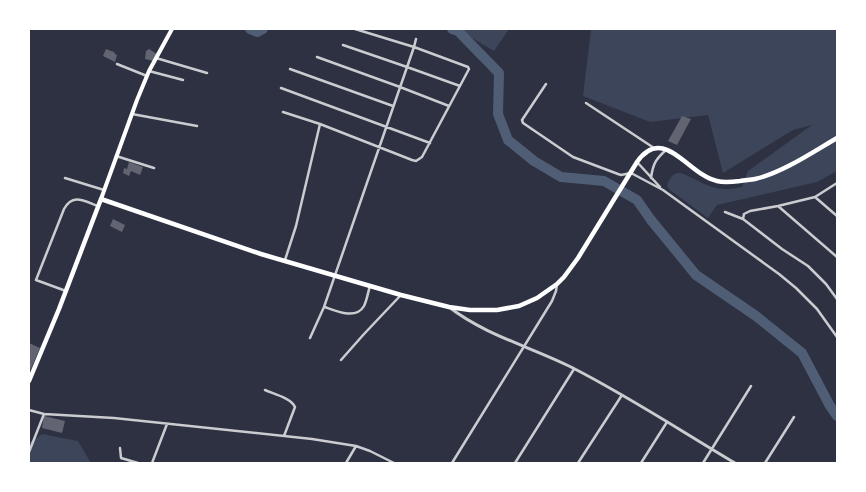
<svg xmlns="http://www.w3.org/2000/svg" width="866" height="492" font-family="'Asap Condensed',sans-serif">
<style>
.green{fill:#3c4559}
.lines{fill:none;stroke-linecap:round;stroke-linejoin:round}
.river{stroke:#4f5d75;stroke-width:10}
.building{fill:#626471}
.minor{stroke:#caccd0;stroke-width:2.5}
.tertiary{stroke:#caccd0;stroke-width:3}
.secondary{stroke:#fff;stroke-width:4}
.primary{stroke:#fff;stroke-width:4.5}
</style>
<rect width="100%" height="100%" fill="#2d3142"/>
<path class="green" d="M457 29H509L494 51Z
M591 29H837V171L817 182 717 205 708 218 670 190 667 186C668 181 672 173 679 173 684 173 691 178 697 180 712 189 725 191 742 187L748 171 812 125 793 130 723 173 708 115 650 122 583 96Z
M42 434 78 441 91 463H29V443Z"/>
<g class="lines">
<path class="river" d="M250 29 257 32 263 29
M452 29 458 31 499 73 498 114 508 140 534 161 561 177 604 181 637 200 651 220 696 275 756 316 802 353 830 406 837 416"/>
</g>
<path class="building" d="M106 49 114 52 115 54 117 55 115 62 103 56Z
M149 49 157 54 153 61 145 59 146 51Z
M682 116 691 119 677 145 668 141Z
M129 162 143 167 140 175 131 171 129 176 123 173 124 168 127 169Z
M113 219 125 225 122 232 110 226Z
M29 343 40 348 29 373Z
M44 416 65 421 62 433 42 428Z"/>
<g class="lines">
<path class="minor" d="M343 45 407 67 460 86
M317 57 400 87 449 106
M156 58 207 73
M117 64 147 76
M290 69 393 106
M149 71 183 80
M546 84 522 120 523 123 573 157 618 174 621 175 631 173 663 190 779 274 796 288 817 309 837 337
M281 88 430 143
M586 103 654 148
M283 112 320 124 412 160 416 161 422 157 469 69 468 67 414 47 355 29
M132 114 197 126
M116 156 154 168
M637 162 660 187
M65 178 104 190
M651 178C653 163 656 159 667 149
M815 197 837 216
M778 206 837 257
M725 212 743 219 782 249 808 266 826 284 837 299
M743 219 744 214 750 211 778 206 815 197 837 183
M285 260 296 226 320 124
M66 291 36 280 64 209C73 193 84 201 98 206
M325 307C336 311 356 320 364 306 367 300 368 292 370 286
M310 338 324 307 414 47 416 39
M341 360 364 334 400 296
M265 390C274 394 291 398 295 407L284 436
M29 410 44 414 114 418 312 439 356 446 370 451 394 463
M120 448 121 458 138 463
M29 452 44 414
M152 463 167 424
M346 463 356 446
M452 463 552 301 556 291 557 284
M515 463 574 369
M578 463 622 395
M641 463 667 422
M703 463 751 386
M765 463 794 417"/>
<path class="tertiary" d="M449 307C485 335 531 347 571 367 628 396 681 431 735 463"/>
<path class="secondary" d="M101 199 137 100 149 71 172 29"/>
<path class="primary" d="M29 381 59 309 101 199 261 254 401 295 449 307 470 310H497L519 306 537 298 557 284 564 277 578 258 637 162C664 124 688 175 717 181 724 183 732 182 740 181 745 180 750 180 755 179 782 173 813 152 837 138"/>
</g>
<rect width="866" height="492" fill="none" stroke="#ffffff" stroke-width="60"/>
</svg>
